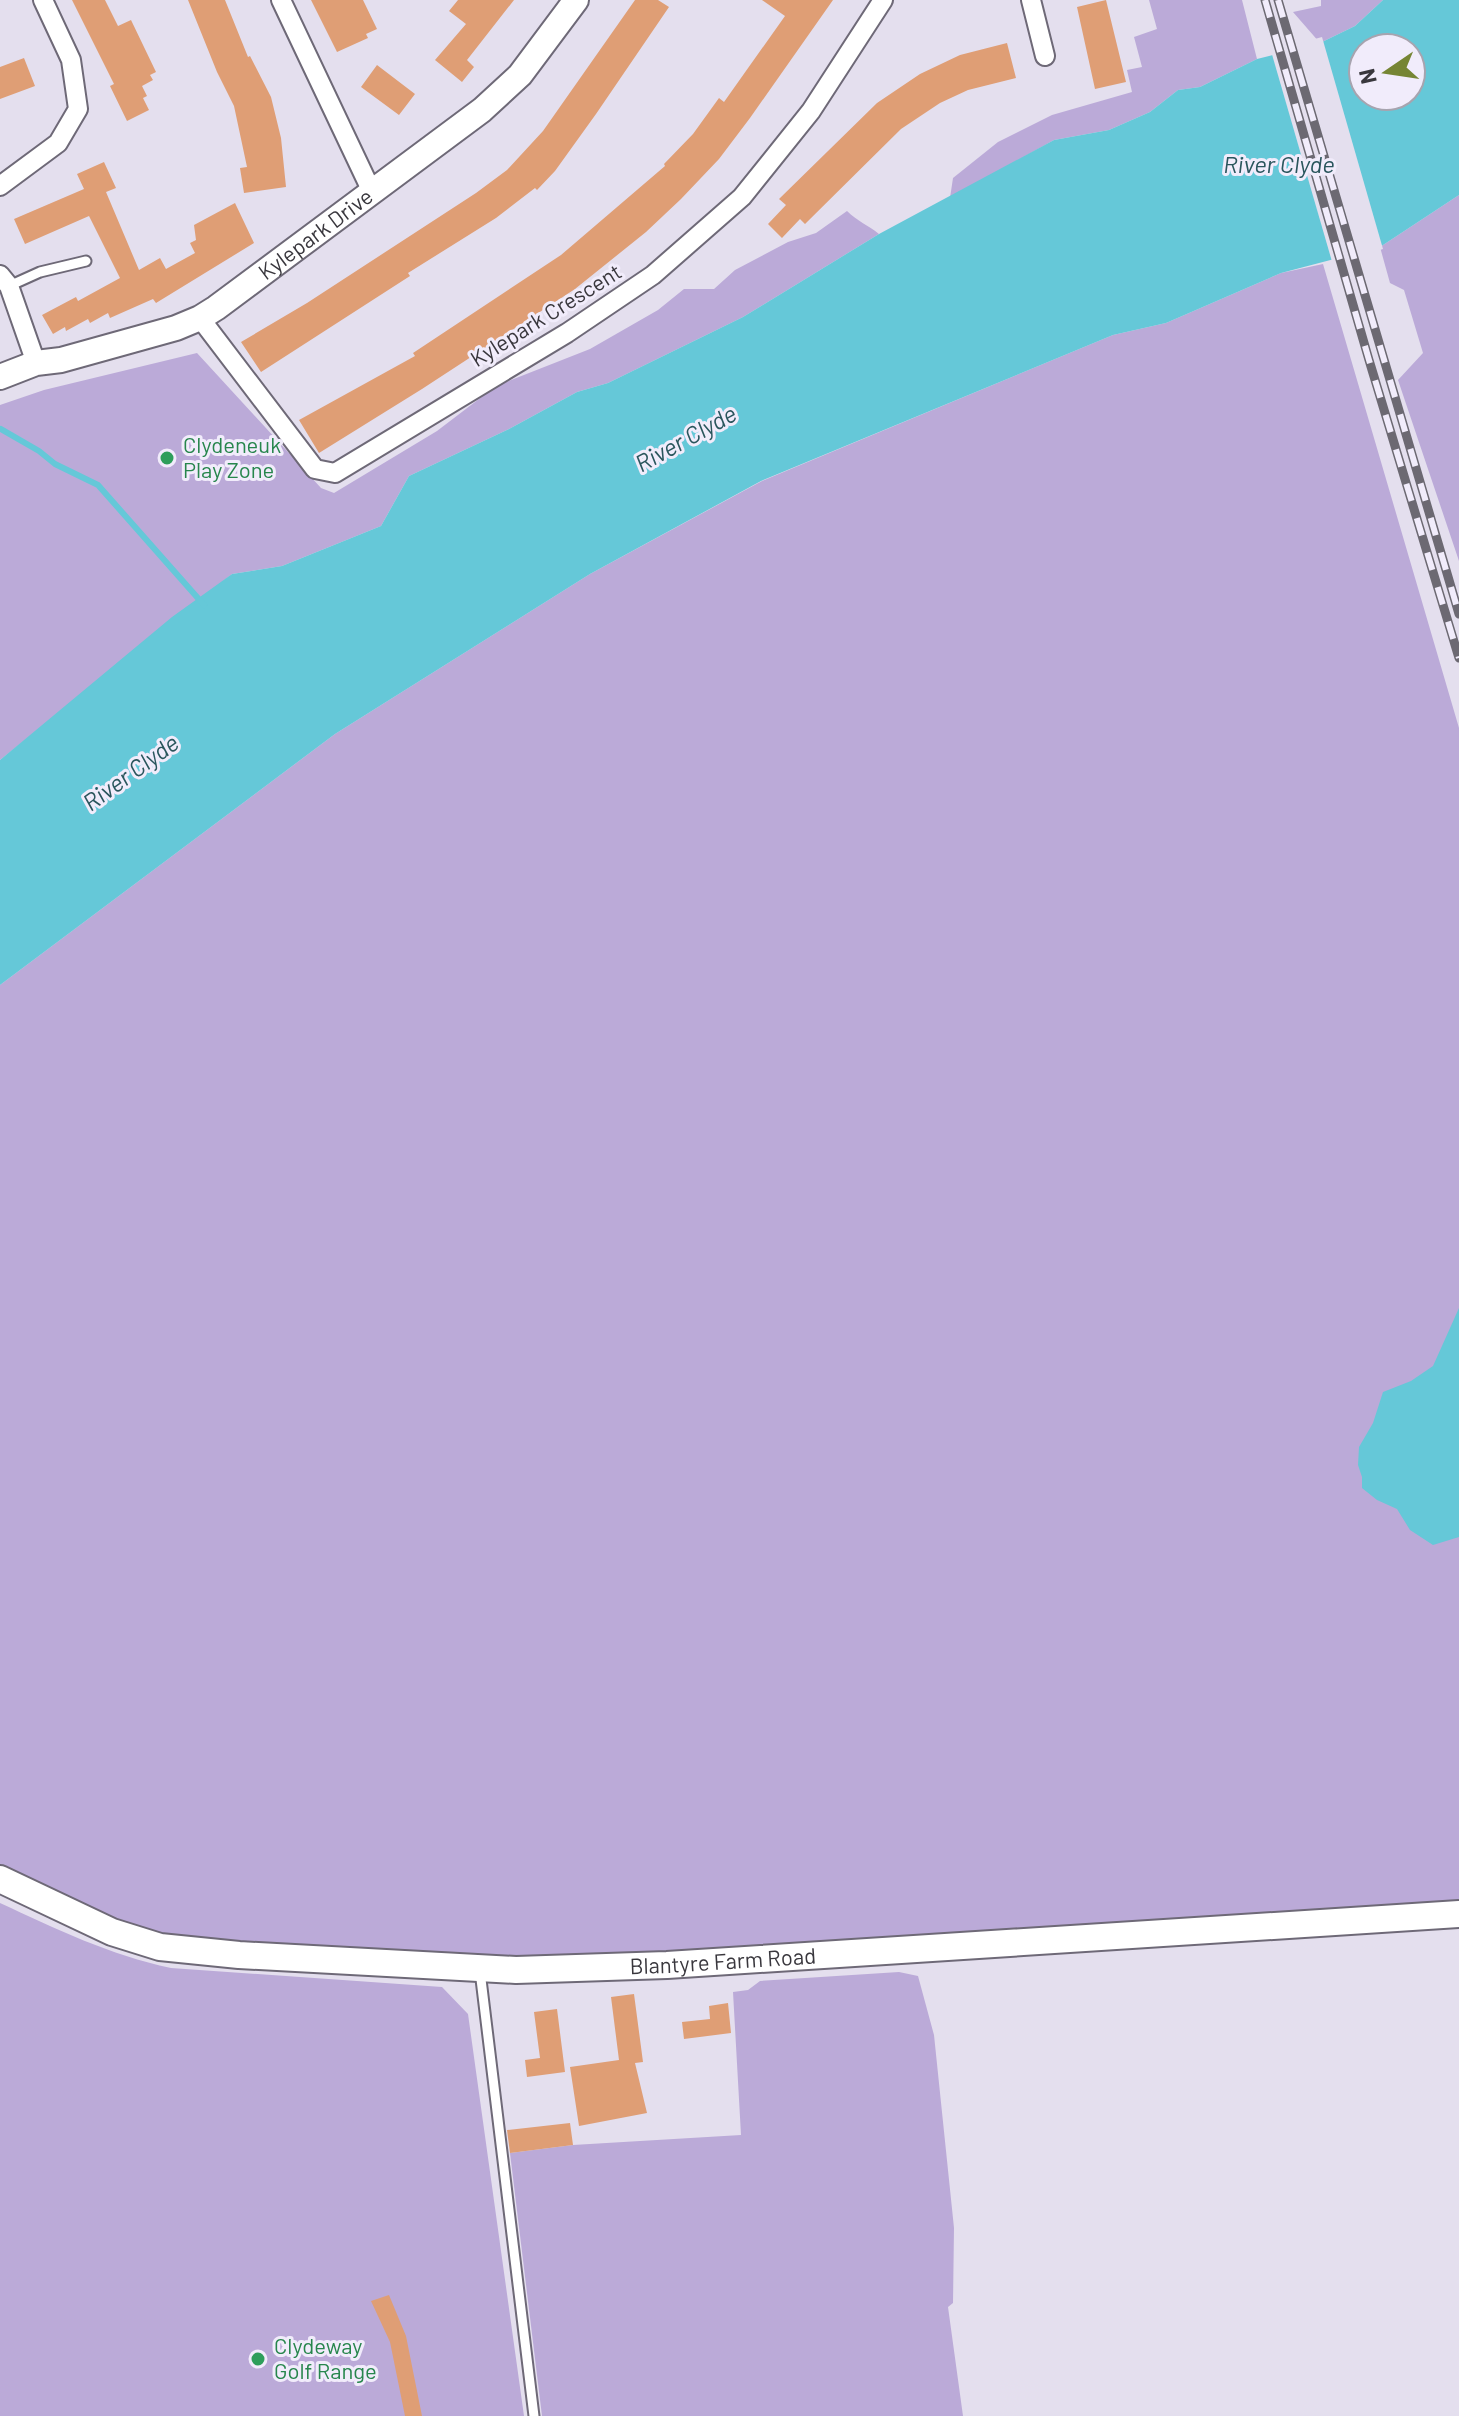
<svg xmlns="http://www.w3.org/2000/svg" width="1459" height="2416" font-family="Barlow,sans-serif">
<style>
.green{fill:#bbaad8}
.water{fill:#65c8d8;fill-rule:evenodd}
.pier{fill:#e4dfee}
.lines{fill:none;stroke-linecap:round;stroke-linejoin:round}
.stream{stroke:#65c8d8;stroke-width:6}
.building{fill:#df9e75}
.service-casing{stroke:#6e6977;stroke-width:13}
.minor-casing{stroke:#6e6977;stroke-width:22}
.tertiary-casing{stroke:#6e6977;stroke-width:28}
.secondary-casing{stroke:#6e6977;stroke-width:30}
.service{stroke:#fff;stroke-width:9}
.minor{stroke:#fff;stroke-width:18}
.tertiary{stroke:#fff;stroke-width:24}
.secondary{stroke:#fff;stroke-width:26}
.rail-casing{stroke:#6c6972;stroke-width:9}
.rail{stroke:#f1ecfb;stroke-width:6;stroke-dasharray:18;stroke-linecap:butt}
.leisure-dot{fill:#2e9e5b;stroke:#f1ecfb;stroke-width:3}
.labels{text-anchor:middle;stroke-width:6;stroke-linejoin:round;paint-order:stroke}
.street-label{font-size:22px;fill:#39373d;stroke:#f1ecfb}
.leisure-label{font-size:22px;fill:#27864d;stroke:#f1ecfb;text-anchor:start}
.water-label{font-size:24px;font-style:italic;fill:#2a565d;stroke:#f1ecfb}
</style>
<rect width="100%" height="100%" fill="#e4dfee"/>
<path class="green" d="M1149 0H1242L1257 59 1200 87 1178 90 1150 112 1109 130 1054 140 950 198 953 178 998 142 1052 115 1132 92 1127 70 1142 67 1134 37 1157 29Z
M1321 0H1383L1355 26 1320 43 1293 12 1321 6Z
M1459 195V561L1398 380 1423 353 1404 290 1390 283 1380 247Z
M847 211C857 221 868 225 879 234L743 317 608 383 577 392 509 429 409 476 381 526 282 566 232 574 0 760V405L44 390 197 353 321 488 334 493 437 431 496 386 590 349 658 310 684 289H714L735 270 788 242 816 233Z
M1323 264 1459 728V1902L620 1957 515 1956 205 1941 149 1933 104 1915 0 1865V985L335 734 590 574 762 481 1113 335 1166 323 1281 273Z
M0 1903C56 1929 110 1955 171 1968L442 1987 468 2014 524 2416H0Z
M899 1972 918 1976 934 2035 954 2228 953 2303 948 2307 963 2416H542L510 2153 573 2145 741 2135 733 1992 748 1990 760 1981Z"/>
<path class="water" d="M1383 0H1459V195L1380 247 1281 273 1166 323 1113 335 761 481 590 574 335 734 0 985V760L172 617 232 574 282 566 381 526 409 476 509 429 577 392 608 383 743 317 879 234 1054 140 1109 130 1150 112 1178 90 1200 87 1257 59 1320 43 1355 26ZM1363 48H1411V96H1363Z
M1459 1308V1537L1433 1545 1410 1530 1397 1509 1377 1500 1362 1488V1477L1358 1465 1359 1447 1373 1423 1383 1392 1411 1381 1433 1366Z"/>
<path class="pier" d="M1322 37 1383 249 1333 265 1271 51Z"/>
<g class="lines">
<path class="stream" d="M1 429 39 451 55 464 98 485 204 605"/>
</g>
<path class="building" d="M72 0H105L118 26 131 20 156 72 150 75 153 80 142 86 147 96 143 98 149 110 127 121 110 86 114 84Z
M188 0H225L248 57 250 56 271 97 281 138 286 187 244 193 240 168 247 167 234 106 217 72Z
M311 0H363L377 29 366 34 368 38 337 52Z
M458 0H514L467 60 474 67 462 82 435 60 466 24 449 11Z
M635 0H658L669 7 596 114 555 171 537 190 535 188 496 218 408 273 410 276 261 372 241 342 307 303 476 193 507 170 543 131Z
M762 0H833L750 118 719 159 681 199 646 232 575 289 422 389 319 453 299 420 415 356 413 353 561 255 665 166 664 164 693 134 719 98 724 102 785 16Z
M1106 0 1126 82 1095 89 1077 7Z
M1007 43 1016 78 968 90 940 103 901 129 805 224 800 219 782 238 768 224 786 205 779 199 877 103 920 74 960 55Z
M24 58 35 86 0 99V67Z
M377 65 415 94 399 115 361 87Z
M104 162 116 188 106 192 139 270 160 258 166 269 195 253 190 243 196 240 194 225 235 203 254 243 156 303 153 299 110 318 108 313 90 323 88 319 66 331 65 327 53 334 42 315 76 297 78 301 120 278 89 216 25 244 14 219 84 189 77 174Z
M634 1994 643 2062 635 2063 647 2113 579 2126 570 2067 619 2060 611 1997Z
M728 2003 731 2033 684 2039 682 2022 710 2019 709 2006Z
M557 2009 565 2072 527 2077 525 2060 540 2058 534 2012Z
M570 2123 573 2145 510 2153 507 2130Z
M389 2295 406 2336 422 2416H405L390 2342 371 2301Z"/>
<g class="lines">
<g class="service-casing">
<path id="service" d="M9 286 40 272 86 261
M480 1971 534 2416"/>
</g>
<g class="minor-casing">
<path id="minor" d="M281 0 372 192
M1031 0 1045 56
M0 186 58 143 78 109 71 60 43 0
M0 275 9 286 36 363
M200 318 315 469 335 473 567 333 653 275 742 197 811 111 883 0"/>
</g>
<g class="tertiary-casing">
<g id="tertiary">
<path id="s1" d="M0 377 36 363 61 360 176 328 200 318 216 308 482 110 520 75 576 0"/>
</g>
</g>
<g class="secondary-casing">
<g id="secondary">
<path id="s2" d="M0 1879 112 1932 160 1947 239 1955 516 1970 667 1965 1459 1914"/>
</g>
</g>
<use href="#service" class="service"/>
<use href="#minor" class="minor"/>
<use href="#tertiary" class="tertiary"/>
<use href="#secondary" class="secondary"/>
<g class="rail-casing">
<path id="rail" d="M1265 0 1369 360 1459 658
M1278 0 1459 614"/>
</g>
<use href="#rail" class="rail"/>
</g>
<g class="leisure-dot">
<circle cx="167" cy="458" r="8"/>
<circle cx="258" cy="2359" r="8"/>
</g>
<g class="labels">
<g class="street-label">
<text dy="8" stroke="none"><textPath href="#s1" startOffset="352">Kylepark Drive</textPath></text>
<text transform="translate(546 315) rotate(-32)" y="8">Kylepark Crescent</text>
<text dy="8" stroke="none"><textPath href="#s2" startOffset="738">Blantyre Farm Road</textPath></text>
</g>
<g class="leisure-label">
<text x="183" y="453">Clydeneuk<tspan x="183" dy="25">Play Zone</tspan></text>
<text x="274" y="2354">Clydeway<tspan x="274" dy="25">Golf Range</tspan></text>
</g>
<g class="water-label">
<text x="1279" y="173">River Clyde</text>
<text transform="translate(686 439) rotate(-29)" y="8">River Clyde</text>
<text transform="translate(131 773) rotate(-36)" y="8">River Clyde</text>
</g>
</g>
<g transform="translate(1387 72) rotate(257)"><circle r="38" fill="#f1ecfb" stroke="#a7a4af" stroke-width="2"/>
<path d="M0-6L14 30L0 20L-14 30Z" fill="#768534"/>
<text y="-12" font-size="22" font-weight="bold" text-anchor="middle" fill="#39373d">N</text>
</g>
</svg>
